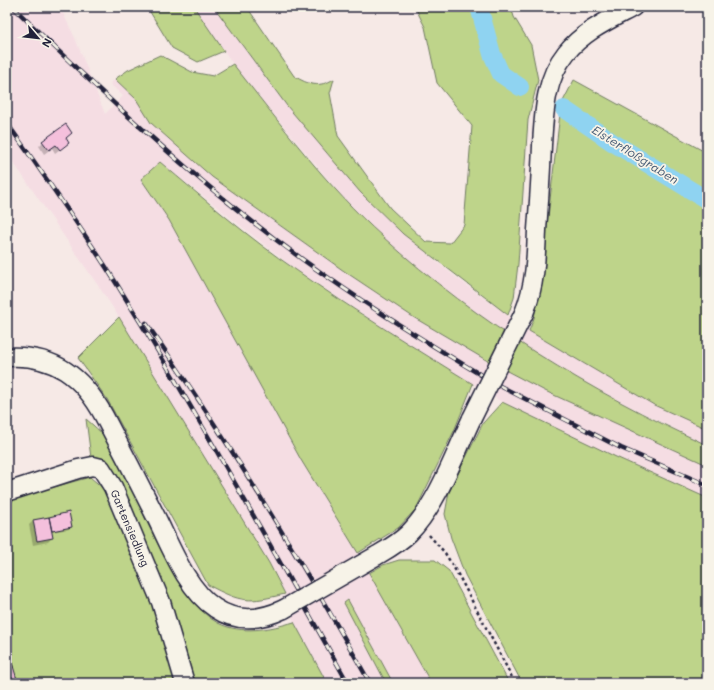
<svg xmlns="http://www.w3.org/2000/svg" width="714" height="690" font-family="Mali,sans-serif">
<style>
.built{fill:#f5dde3}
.green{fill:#bed48a;stroke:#707b62}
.shadow{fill:#0003}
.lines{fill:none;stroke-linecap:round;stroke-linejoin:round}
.canal{stroke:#8fd3f1;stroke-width:18}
.building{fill:#f4c0dc;stroke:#22223b}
.minor-casing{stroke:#22223b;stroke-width:21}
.path{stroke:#22223b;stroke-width:2.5;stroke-dasharray:3 3;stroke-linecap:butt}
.minor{stroke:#f7f3e8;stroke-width:18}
.rail-casing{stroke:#22223b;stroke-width:4.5}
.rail{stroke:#f7f3e8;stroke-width:3;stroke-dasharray:9;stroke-linecap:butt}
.minor-bridge-casing{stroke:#22223b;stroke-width:21;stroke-linecap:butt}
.minor-bridge{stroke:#f7f3e8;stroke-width:18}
.labels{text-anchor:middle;stroke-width:3.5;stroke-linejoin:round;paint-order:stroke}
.street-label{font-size:11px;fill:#22223b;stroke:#f7f3e8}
.water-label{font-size:12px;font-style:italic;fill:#435772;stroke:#f7f3e8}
</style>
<rect width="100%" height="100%" fill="#f6e9e6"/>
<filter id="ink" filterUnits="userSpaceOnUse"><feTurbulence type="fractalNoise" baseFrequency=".025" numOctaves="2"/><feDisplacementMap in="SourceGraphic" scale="8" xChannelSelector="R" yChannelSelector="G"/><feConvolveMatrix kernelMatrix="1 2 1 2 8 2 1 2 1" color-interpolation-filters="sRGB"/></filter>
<g filter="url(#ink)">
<path class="built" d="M7 7H60L75 38 105 114 123 96 110 84 115 79 136 98 151 123 212 177 344 271 413 317 486 360 545 391 707 465V498L616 457 502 402 397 337 295 269 160 162 141 179 169 220 301 460 358 553 431 683H393L347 600 344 603 386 683H327L294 622 285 594 269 563 110 303 7 153Z
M194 7H214L287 106 360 192 403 234 453 275 529 331 654 405 707 429V445L611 397 543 359 489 323 440 286 382 237 341 195 265 104 233 64Z"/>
<path class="green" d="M147 7H194L224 51 198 62 172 48Z
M214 7H247L294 76C309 85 319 88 334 79L330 93 338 136 390 208 426 242 450 243 464 225 472 126 437 83 425 27 415 7H511L514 17 531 45 538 80 528 120 518 264 514 298 508 315 403 234 360 192 287 106Z
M160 55 192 72 213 76 233 64C279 122 328 188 383 237 479 324 589 391 707 445V465L545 391 486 360 413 317 344 271 212 177 151 123 136 99 115 79 128 70Z
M574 80 707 153V429L654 405 529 331 534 318 540 286 561 105Z
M160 162C204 199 249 238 296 270 353 310 413 347 473 384L454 431 416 509 398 528 358 553 301 460 169 220 141 179Z
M119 317 269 563 285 594C248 603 242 603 208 585L107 399 78 358Z
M502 402 616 457 707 498V683H522L465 575 451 538 445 514 449 492 483 423Z
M86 419C93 425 100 431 106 438 114 447 119 462 124 473 144 513 179 603 218 623 241 635 271 629 294 622L327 683H7V500L90 477 104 489 192 679 91 458Z
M399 560H435L449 571 509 683H431L369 573 383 565Z
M348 600 393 683H386L344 603Z"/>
<path class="shadow" d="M71 133 65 139 68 143 55 153 52 148 44 154 39 146 43 142Z
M68 514 71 527 69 529 51 532 52 538 48 542 33 545 29 525 33 521Z"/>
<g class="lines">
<path class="canal" d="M479 7 492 54 501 74 520 87
M564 109 612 142 707 200"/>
</g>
<path class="building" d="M66 124 72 133 66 138 69 143 60 150 56 145 49 150 42 141Z
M69 512 72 527 52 531 49 517Z
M49 517 53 538 37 541 33 520Z
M7 629 11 642 7 643Z
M11 660 13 666 7 668V661Z
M13 666 18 683H7V668Z"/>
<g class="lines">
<g class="minor-casing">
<path id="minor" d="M524 313C535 286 536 259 537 230 539 202 541 173 542 145 544 113 545 79 566 53 584 31 609 20 633 7
M7 357C54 354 83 377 104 416 122 450 139 483 156 517 170 545 187 590 215 608 237 623 261 620 284 609
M7 492 78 469 93 466 101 468 113 487 161 602 185 683
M376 556C388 549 399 543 409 533 437 505 455 454 472 418"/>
</g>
<path class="path" d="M429 535 445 553 460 578 515 683"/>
<use href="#minor" class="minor"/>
<g class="rail-casing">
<path id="rail" d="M13 7C87 79 163 151 244 215 319 275 399 326 481 375
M7 123C41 171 74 218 106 267 192 403 269 544 348 683
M146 323C228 439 300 559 370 683
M498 385 621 448 707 485"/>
</g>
<use href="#rail" class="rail"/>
<g class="minor-bridge-casing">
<path id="minor-bridge" d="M472 418 524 313
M284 609 376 556"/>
</g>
<use href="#minor-bridge" class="minor-bridge"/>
</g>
</g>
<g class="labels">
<g class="street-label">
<text transform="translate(130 528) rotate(67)" y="4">Gartensiedlung</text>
</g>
<g class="water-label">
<text transform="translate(635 155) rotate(32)" y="4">Elsterfloßgraben</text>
</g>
</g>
<rect width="714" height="690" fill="none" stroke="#f7f3e8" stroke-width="24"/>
<rect x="12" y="12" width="690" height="666" fill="none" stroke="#22223b" stroke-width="1.5" filter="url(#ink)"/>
<g transform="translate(38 38) rotate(118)" stroke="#f7f3e8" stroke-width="3" paint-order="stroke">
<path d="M0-3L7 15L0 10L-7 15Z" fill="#22223b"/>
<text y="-6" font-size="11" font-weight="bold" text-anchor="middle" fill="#22223b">N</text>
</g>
</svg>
